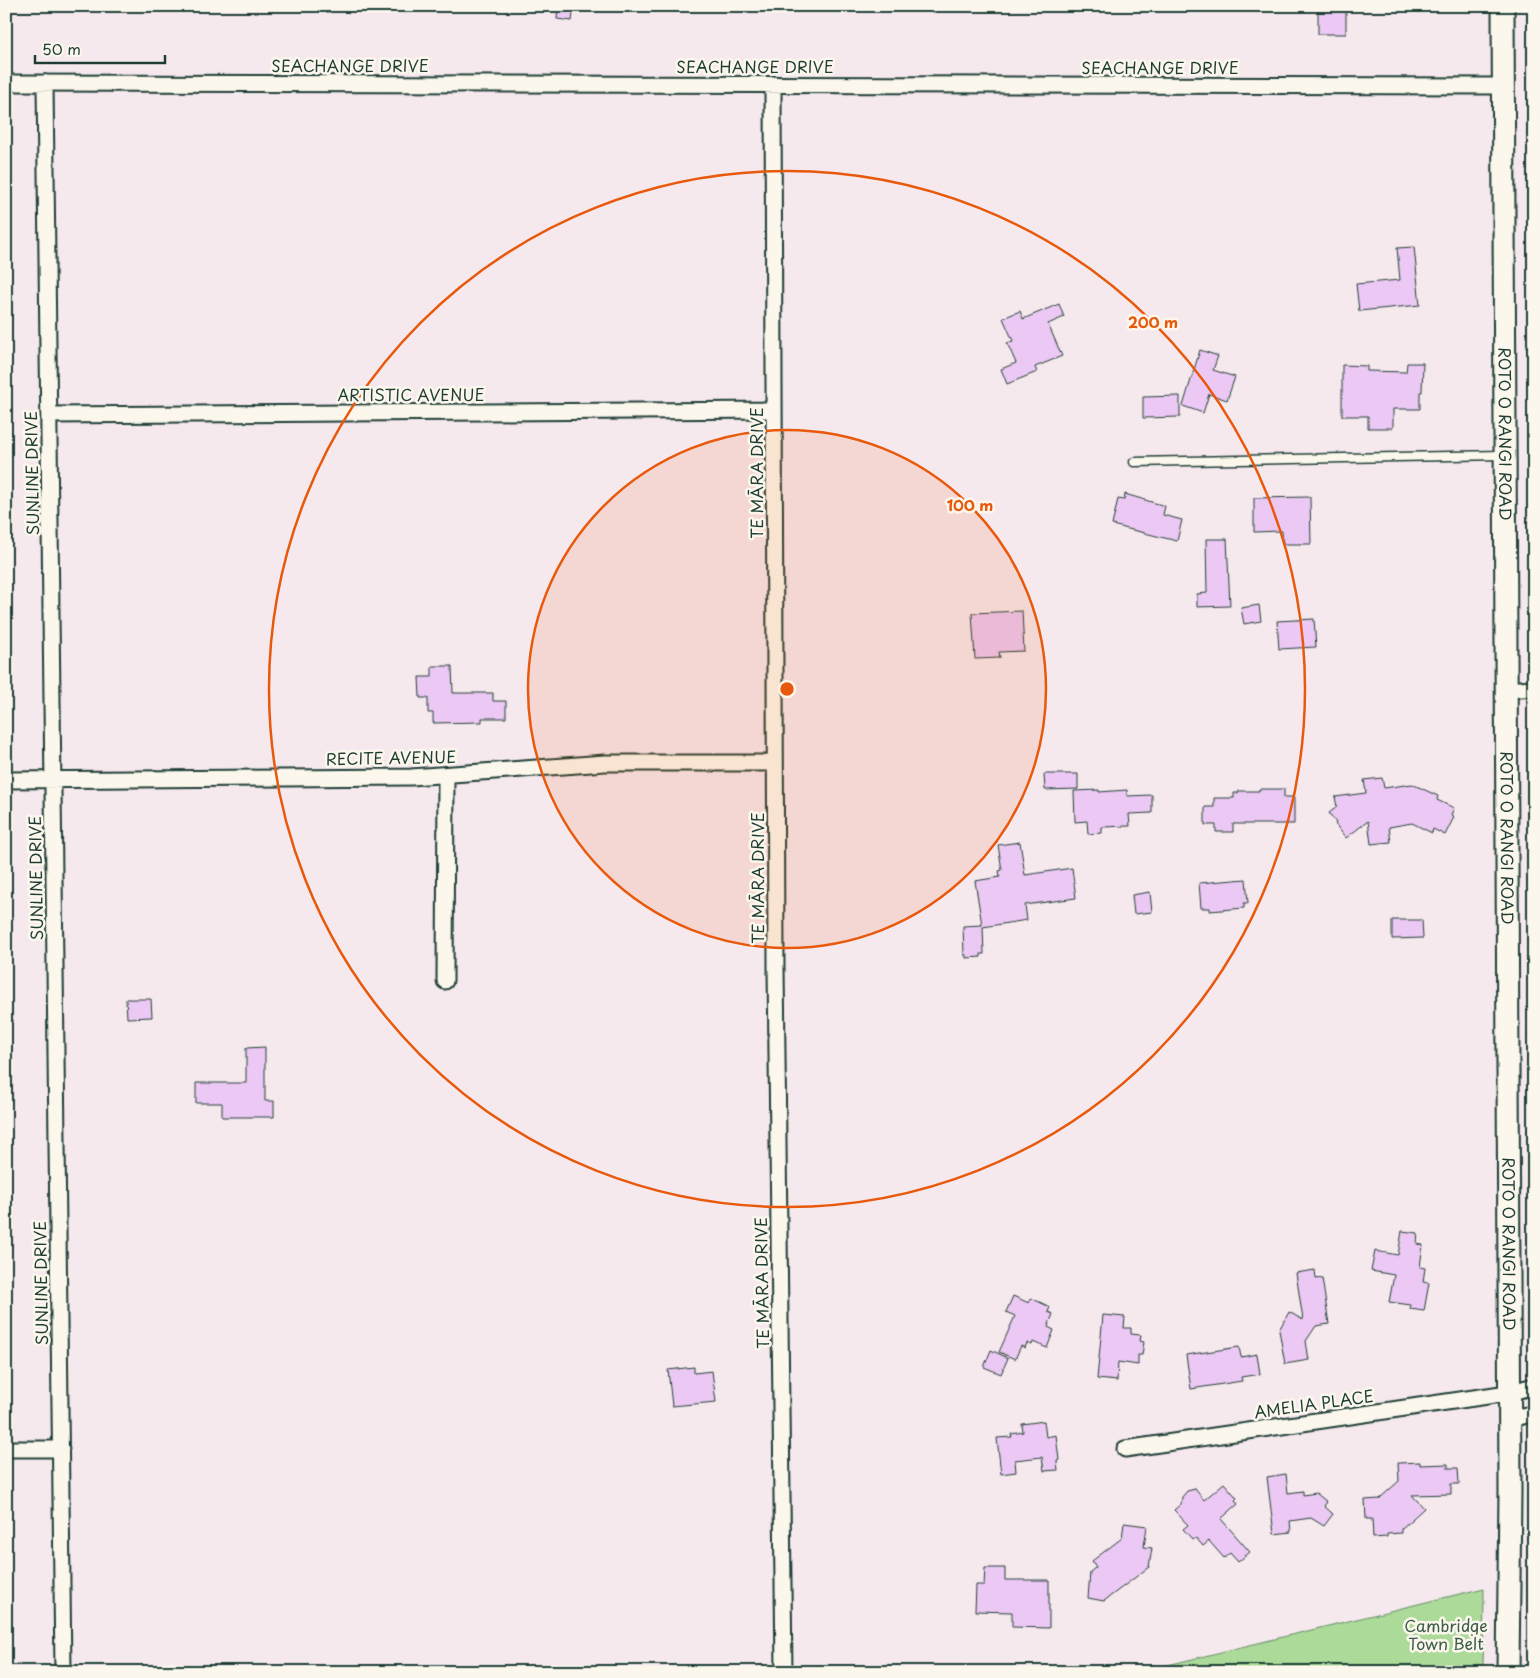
<svg xmlns="http://www.w3.org/2000/svg" width="1540" height="1678" font-family="'Playpen Sans',sans-serif">
<style>
.green{fill:#abda99;stroke:#658c66}
.building{fill:#ecc8f4;stroke:#1f3d34}
.lines{fill:none;stroke-linecap:round;stroke-linejoin:round}
.lane-casing{stroke:#1f3d34;stroke-width:11}
.street-casing{stroke:#1f3d34;stroke-width:19}
.secondary-casing{stroke:#1f3d34;stroke-width:25}
.lane{stroke:#fbf7ec;stroke-width:8}
.street{stroke:#fbf7ec;stroke-width:15}
.secondary{stroke:#fbf7ec;stroke-width:21}
.ring{fill:none;stroke:#e8590c;stroke-width:2.5}
.labels{text-anchor:middle;stroke-width:5;stroke-linejoin:round;paint-order:stroke}
.street-label{font-size:16px;fill:#1f3d34;stroke:#fbf7ec}
.park-label{font-size:16px;fill:#3b5c48;stroke:#fbf7ec}
.centre{fill:#e8590c;stroke:#fbf7ec;stroke-width:2.5}
.ring-label{font-size:15px;text-anchor:middle;font-weight:bold;fill:#e8590c;stroke:#fbf7ec;stroke-width:5;stroke-linejoin:round;paint-order:stroke}
</style>
<rect width="100%" height="100%" fill="#f6e9ee"/>
<filter id="ink" filterUnits="userSpaceOnUse"><feTurbulence type="fractalNoise" baseFrequency=".02" numOctaves="2"/><feDisplacementMap in="SourceGraphic" scale="10" xChannelSelector="R" yChannelSelector="G"/><feConvolveMatrix kernelMatrix="1 2 1 2 8 2 1 2 1" color-interpolation-filters="sRGB"/></filter>
<g filter="url(#ink)">
<path class="green" d="M1484 1588 1483 1672H1139Z"/>
<path class="building" d="M558 6H574L572 21 557 19Z
M1318 6H1346V34H1318Z
M1414 247 1420 305 1359 311 1356 284 1400 280 1397 248Z
M1059 304 1064 317 1048 324 1062 356 1035 367 1037 372 1007 384 1001 369 1016 363 1007 343 1013 341 1003 318 1020 311 1023 319Z
M1200 350 1218 356 1213 370 1235 377 1227 400 1209 394 1203 413 1183 406Z
M1407 363H1423L1422 392H1420V409H1393V428H1368V416H1342V365L1367 366V371L1406 372Z
M1180 396V417L1143 418V397Z
M1125 494 1165 506 1163 515 1182 520 1177 541 1112 525 1118 499 1124 500Z
M1310 497 1311 544H1283L1282 531 1254 532V498Z
M1206 539H1227L1230 606 1197 607V594L1207 593Z
M1259 605 1261 621 1244 624 1241 608Z
M1022 611 1024 651 999 652 1000 658 975 659 972 613Z
M1314 619 1316 647 1279 649 1277 621Z
M432 666H452L453 693H493V701H506V718H482V722L433 723V713H428V698H420L419 677H432Z
M1044 774H1078V789L1045 790Z
M1382 778 1384 788 1412 784 1438 796 1437 800 1454 808 1451 815 1454 817 1445 835 1433 829 1432 833 1412 823 1389 827 1391 842 1371 844 1368 821 1346 838 1335 824 1336 823 1329 813 1337 807 1335 797 1366 793 1364 780Z
M1259 789H1284V797H1294V824H1233V832H1216V825H1205V807H1214V798H1234V793H1238V791H1259Z
M1099 790V792L1127 790V796L1152 795V813L1129 814 1130 826 1102 827V833L1088 834 1087 821 1075 822 1074 791Z
M1020 842 1025 875 1072 868 1076 898 1025 905 1027 920 983 927 984 954H981V957L966 958V955H964L963 926 982 925 975 881 1000 877 999 871 1002 870 998 845Z
M1246 879 1248 903H1244V908L1210 911V908H1201L1199 883Z
M1150 892 1152 912 1134 914 1132 895Z
M1392 920H1422L1423 938 1392 939Z
M126 999H151L152 1017 127 1018Z
M265 1047V1101H274V1117H222V1103H196V1083H246V1048Z
M1402 1231 1418 1233 1417 1244 1423 1245 1420 1267 1425 1268 1423 1282 1429 1283 1424 1311 1410 1309 1411 1305 1389 1302 1394 1275 1371 1271 1375 1251 1398 1255Z
M1315 1270 1316 1279 1322 1278 1329 1324 1316 1326 1306 1341 1309 1360 1285 1364 1279 1330 1289 1312 1303 1320 1296 1273Z
M1013 1296 1029 1303 1031 1298 1050 1307 1048 1312 1053 1314 1048 1327 1054 1330 1047 1348 1033 1342 1032 1345 1027 1343 1025 1348 1021 1346 1015 1359 999 1352 1015 1316 1006 1312Z
M1103 1315 1125 1317 1124 1328H1131V1334L1141 1335 1140 1341 1144 1342 1142 1355H1138V1365L1118 1362 1117 1381 1097 1379Z
M1239 1347 1241 1357 1257 1354 1260 1374 1241 1377 1242 1381 1191 1389 1186 1355Z
M991 1350 1008 1358 1001 1374 984 1367Z
M694 1367V1373L712 1371 716 1402 672 1406 668 1370Z
M1044 1421 1046 1437 1056 1435 1059 1460 1057 1461 1058 1470 1044 1471 1042 1457 1015 1460 1016 1472 1001 1474 997 1438 1012 1437 1011 1434 1023 1432 1022 1424Z
M1420 1462V1465L1448 1464V1468H1458L1459 1484H1451V1494L1412 1495 1424 1508 1401 1529V1533L1387 1534V1537L1373 1538 1372 1519H1366L1365 1500 1379 1499 1399 1481 1398 1463Z
M1286 1474 1288 1493 1303 1491V1495L1316 1493 1327 1502 1324 1506 1333 1514 1324 1526 1311 1518 1290 1521 1291 1532 1274 1534 1267 1477Z
M1224 1483 1237 1498 1235 1500 1238 1504 1221 1519 1250 1552 1238 1562 1230 1553 1224 1558 1209 1541 1203 1546 1196 1538 1193 1540 1183 1529 1188 1525 1174 1510 1181 1504 1182 1497 1187 1491 1195 1489 1204 1500Z
M1124 1523 1147 1526 1144 1547 1152 1548 1149 1567 1104 1601 1088 1598 1090 1572 1096 1567 1092 1561 1122 1538Z
M985 1568H1005V1580H1049V1628L1012 1627V1612L975 1611 976 1585H984Z"/>
<g class="lines">
<g class="lane-casing">
<path id="lane" d="M1134 462 1503 455"/>
</g>
<g class="street-casing">
<path id="street" d="M6 83 1503 86
M45 83 63 1672
M773 84 776 967 784 1672
M49 415 774 410
M1506 690 1534 688
M6 780 411 777 605 763H775
M445 981 446 776
M1508 1420 1534 1413
M6 1449H61
M1125 1449 1508 1393 1534 1386"/>
</g>
<g class="secondary-casing">
<g id="secondary">
<path id="s1" d="M1503 6 1510 1491 1508 1672"/>
</g>
</g>
<use href="#lane" class="lane"/>
<use href="#street" class="street"/>
<use href="#secondary" class="secondary"/>
</g>
</g>
<circle cx="787" cy="689" r="259" fill="#e8590c" fill-opacity=".12"/>
<g class="ring">
<circle cx="787" cy="689" r="259"/>
<circle cx="787" cy="689" r="518"/>
</g>
<g class="labels">
<g class="street-label">
<text x="350" y="72">SEACHANGE DRIVE</text>
<text x="755" y="73">SEACHANGE DRIVE</text>
<text x="1160" y="74">SEACHANGE DRIVE</text>
<text x="411" y="401">ARTISTIC AVENUE</text>
<text dy="6" stroke="none"><textPath href="#s1" startOffset="428">ROTO O RANGI ROAD</textPath></text>
<text transform="translate(32 473) rotate(-91)" y="6">SUNLINE DRIVE</text>
<text transform="translate(757 473) rotate(-90)" y="6">TE MĀRA DRIVE</text>
<text transform="translate(391 758) rotate(-1)" y="6">RECITE AVENUE</text>
<text dy="6" stroke="none"><textPath href="#s1" startOffset="832">ROTO O RANGI ROAD</textPath></text>
<text transform="translate(36 878) rotate(-91)" y="6">SUNLINE DRIVE</text>
<text transform="translate(758 878) rotate(-90)" y="6">TE MĀRA DRIVE</text>
<text dy="6" stroke="none"><textPath href="#s1" startOffset="1238">ROTO O RANGI ROAD</textPath></text>
<text transform="translate(41 1283) rotate(-91)" y="6">SUNLINE DRIVE</text>
<text transform="translate(762 1283) rotate(-91)" y="6">TE MĀRA DRIVE</text>
<text transform="translate(1314 1404) rotate(-8)" y="6">AMELIA PLACE</text>
</g>
<g class="park-label">
<text x="1446" y="1632">Cambridge<tspan x="1446" dy="18">Town Belt</tspan></text>
</g>
</g>
<circle cx="787" cy="689" r="8" class="centre"/>
<g class="ring-label">
<text x="1153" y="328">200 m</text>
<text x="970" y="511">100 m</text>
</g>
<rect width="1540" height="1678" fill="none" stroke="#fbf7ec" stroke-width="25"/>
<rect x="12" y="12" width="1515" height="1653" fill="none" stroke="#1f3d34" stroke-width="2" filter="url(#ink)"/>
<path d="M35 55v8h130v-8" fill="none" stroke="#1f3d34" stroke-width="2.5"/>
<text x="42" y="55" font-size="15" fill="#1f3d34" stroke="#fbf7ec" stroke-width="4" paint-order="stroke">50 m</text>
</svg>
